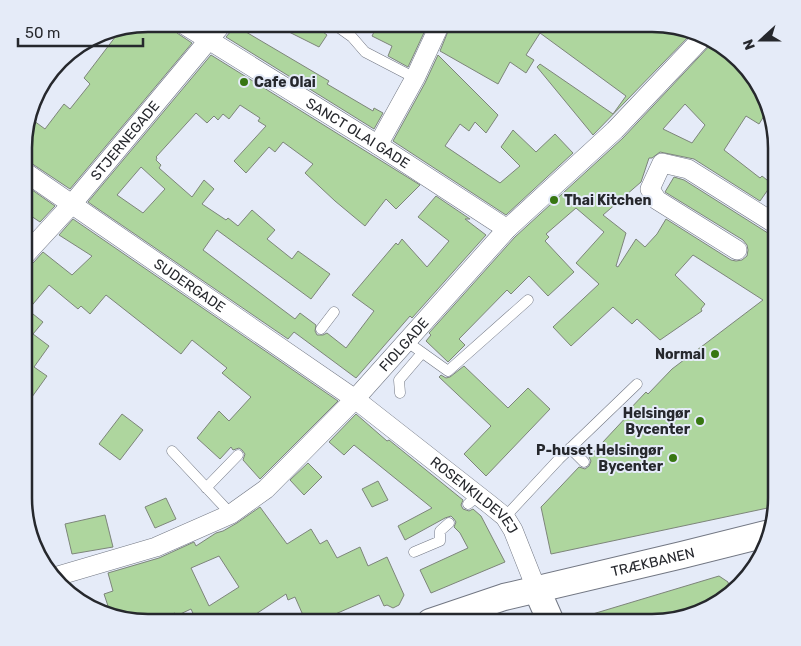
<svg xmlns="http://www.w3.org/2000/svg" width="801" height="646" font-family="Rubik,sans-serif">
<style>
.building{fill:#aed69e;stroke:#7d857a;fill-rule:evenodd}
.lines{fill:none;stroke-linecap:round;stroke-linejoin:round}
.lane-casing{stroke:#727783;stroke-width:11}
.street-casing{stroke:#727783;stroke-width:20}
.secondary-casing{stroke:#727783;stroke-width:28}
.lane{stroke:#fff;stroke-width:10}
.street{stroke:#fff;stroke-width:19}
.secondary{stroke:#fff;stroke-width:26}
.poi-dot{fill:#377612;stroke:#e5ebf8;stroke-width:2}
.labels{text-anchor:middle;stroke-width:4;stroke-linejoin:round;paint-order:stroke}
.poi-label{font-size:14px;font-weight:bold;fill:#26282d;stroke:#e5ebf8;text-anchor:end}
.street-label{font-size:14px;fill:#26282d;stroke:#e5ebf8}
.rim{fill:none;stroke:#26282d;stroke-width:2.5}
</style>
<rect width="100%" height="100%" fill="#e5ebf8"/>
<path class="building" d="M149 24H172L173 29 177 33 192 43 70 189 31 163 25 161V132L30 118 45 129 64 104 70 109 90 84 84 78 122 28Z
M233 24H251L246 32 329 81 327 84 373 111 374 108 383 113 374 129 226 37 231 31Z
M273 24H312L327 35 319 47Z
M378 24H428L408 67 388 56 392 46 372 36Z
M451 24H660L693 32 593 135 537 67 540 64 613 114 626 96 540 33 526 55 534 60 526 73 510 62 498 84 440 51Z
M713 42 740 60 768 101 769 108 759 124 746 116 724 150 760 178 762 176 772 184 760 201 694 159 660 152 652 158H649L641 182 603 215 626 233 616 266 618 267 636 239 645 247 657 234 666 219 731 260 736 261 742 260 747 256 748 250 747 245 743 240 665 192 674 177 684 180 771 235 777 236V506L551 554 541 507 544 504 579 467 585 469 589 466 591 461 589 457 630 413 628 411 646 392 648 394 672 369 763 300 693 255 675 275 705 304 701 309 702 311 660 340 637 319 632 324 613 307 571 346 553 327 599 284 576 263 604 232 576 208 546 234 549 237 545 241 574 272 548 296 529 276 511 294 507 290 459 339 465 345 448 362 426 341 431 335 429 333 515 237 623 138ZM685 104 705 125 692 143 663 129Z
M211 55 420 185 396 209 386 199 365 226 335 201 305 173 313 164 283 142 275 152 269 147 246 173 234 161 266 126 258 121 260 118 240 105 229 119 223 114 218 120 214 116 207 123 196 113 156 157 157 158 156 160 161 165 159 168 192 197 204 180 214 189 202 204 226 220 228 218 238 226 252 210 275 230 267 239 292 259 298 251 330 274 311 299 217 230 203 250 295 319 300 313 316 325 315 331 317 335H323L327 333 346 348 374 311 352 295 396 243 398 245 402 239 427 267 449 241 418 217 436 196 470 219H465L486 235 412 318 410 316 356 378 294 332 288 339 88 202ZM141 167 165 189 143 213 117 195Z
M438 55 498 115 486 133 475 122 469 131 460 124 445 146 500 183 520 166 501 147 513 130 536 152 555 134 573 153 506 215 393 141 425 83Z
M25 185 55 206 40 222 25 212Z
M73 219 338 401 260 479 243 460 245 454 242 450 239 448 233 450 231 447 220 459 197 438 219 411 229 421 251 397 222 373 227 368 192 340 181 354 106 295 90 314 81 306 78 309 49 285 28 310 43 322 33 334 49 346 34 367 47 376 24 408 25 266 33 263 43 252 72 275 92 256 59 235Z
M464 366 508 408 528 388 550 409 486 476 464 454 491 426 439 377 441 375 446 378 450 377Z
M122 414 143 430 120 460 99 444Z
M356 414 387 441 389 440 463 500 461 505 463 509 469 511 473 509 481 516 505 562 431 593 420 570 468 548 460 533 454 527 456 522 454 519 451 516 445 518 405 540 398 526 432 508 354 445 344 455 329 442Z
M308 463 322 477 304 495 290 480Z
M378 481 388 500 372 507 362 489Z
M166 498 176 519 155 528 145 507Z
M260 507 287 544 311 529 320 544 327 540 337 558 360 547 368 566 387 557 404 595 399 605 393 608 387 605 384 606 379 595 317 622H306L295 597 288 600 286 594 244 622 239 616 229 622H197L191 609 176 616 175 613 146 622 111 615 104 594 113 591 108 573 159 558 194 542 196 546 216 533 223 531 237 523ZM219 556 239 587 209 606 191 568Z
M105 515 113 547 72 554 65 524Z
M719 576 728 582 730 593 710 606 652 622H576V619Z"/>
<g class="lines">
<g class="lane-casing">
<path id="lane" d="M340 24 338 27 352 37 365 52 415 78
M321 329 334 312
M406 341 448 371 528 300
M400 393 399 380 422 353
M570 448 584 462
M172 451 231 514
M206 488 238 455
M468 504 478 496
M505 517 559 459 637 384
M414 552 440 541V531L449 523"/>
</g>
<g class="street-casing">
<g id="street">
<path id="s1" d="M183 24 378 145 507 229"/>
<path d="M378 145 415 78 440 24"/>
<path id="s2" d="M25 172 355 399 489 504 505 517 513 530 536 588"/>
<path d="M737 250 657 200 650 189 662 163 688 169 777 225"/>
<path id="s3" d="M25 255 72 204 222 24"/>
<path id="s4" d="M54 577 156 547 231 514 266 489 355 399 507 229 615 130 704 36"/>
</g>
</g>
<g class="secondary-casing">
<g id="secondary">
<path d="M536 588 551 622"/>
<path id="s5" d="M430 622 504 597 682 555 770 533"/>
</g>
</g>
<use href="#lane" class="lane"/>
<use href="#street" class="street"/>
<use href="#secondary" class="secondary"/>
</g>
<g class="poi-dot">
<circle cx="244" cy="82" r="5"/>
<circle cx="554" cy="200" r="5"/>
<circle cx="715" cy="354" r="5"/>
<circle cx="700" cy="421" r="5"/>
<circle cx="673" cy="458" r="5"/>
</g>
<g class="labels">
<g class="poi-label">
<text x="254" y="87" text-anchor="start">Cafe Olai</text>
<text x="564" y="205" text-anchor="start">Thai Kitchen</text>
<text x="705" y="359">Normal</text>
<text x="690" y="418">Helsingør<tspan x="690" dy="16">Bycenter</tspan></text>
<text x="663" y="455">P-huset Helsingør<tspan x="663" dy="16">Bycenter</tspan></text>
</g>
<g class="street-label">
<text dy="5" stroke="none"><textPath href="#s1" startOffset="206">SANCT OLAI GADE</textPath></text>
<text dy="5" stroke="none"><textPath href="#s3" startOffset="152">STJERNEGADE</textPath></text>
<text dy="5" stroke="none"><textPath href="#s2" startOffset="200">SUDERGADE</textPath></text>
<text dy="5" stroke="none"><textPath href="#s4" startOffset="431">FIOLGADE</textPath></text>
<text dy="5" stroke="none"><textPath href="#s2" startOffset="554">ROSENKILDEVEJ</textPath></text>
<text dy="5" stroke="none"><textPath href="#s5" startOffset="231">TRÆKBANEN</textPath></text>
</g>
</g>
<path d="M0 0H801V646H0ZM148 32H652A116 116 0 0 1 768 148V498A116 116 0 0 1 652 614H148A116 116 0 0 1 32 498V148A116 116 0 0 1 148 32Z" fill="#e5ebf8" fill-rule="evenodd"/>
<path class="rim" d="M148 32H652A116 116 0 0 1 768 148V498A116 116 0 0 1 652 614H148A116 116 0 0 1 32 498V148A116 116 0 0 1 148 32Z"/>
<g transform="translate(761 40) rotate(249)" stroke="#e5ebf8" stroke-width="4" paint-order="stroke">
<path d="M0-4L9 19L0 12L-9 19Z" fill="#26282d"/>
<text y="-8" font-size="14" font-weight="bold" text-anchor="middle" fill="#26282d">N</text>
</g>
<path d="M18 38v8h125v-8" fill="none" stroke="#26282d" stroke-width="2.5"/>
<text x="25" y="38" font-size="15" fill="#26282d" stroke="#e5ebf8" stroke-width="4" paint-order="stroke">50 m</text>
</svg>
